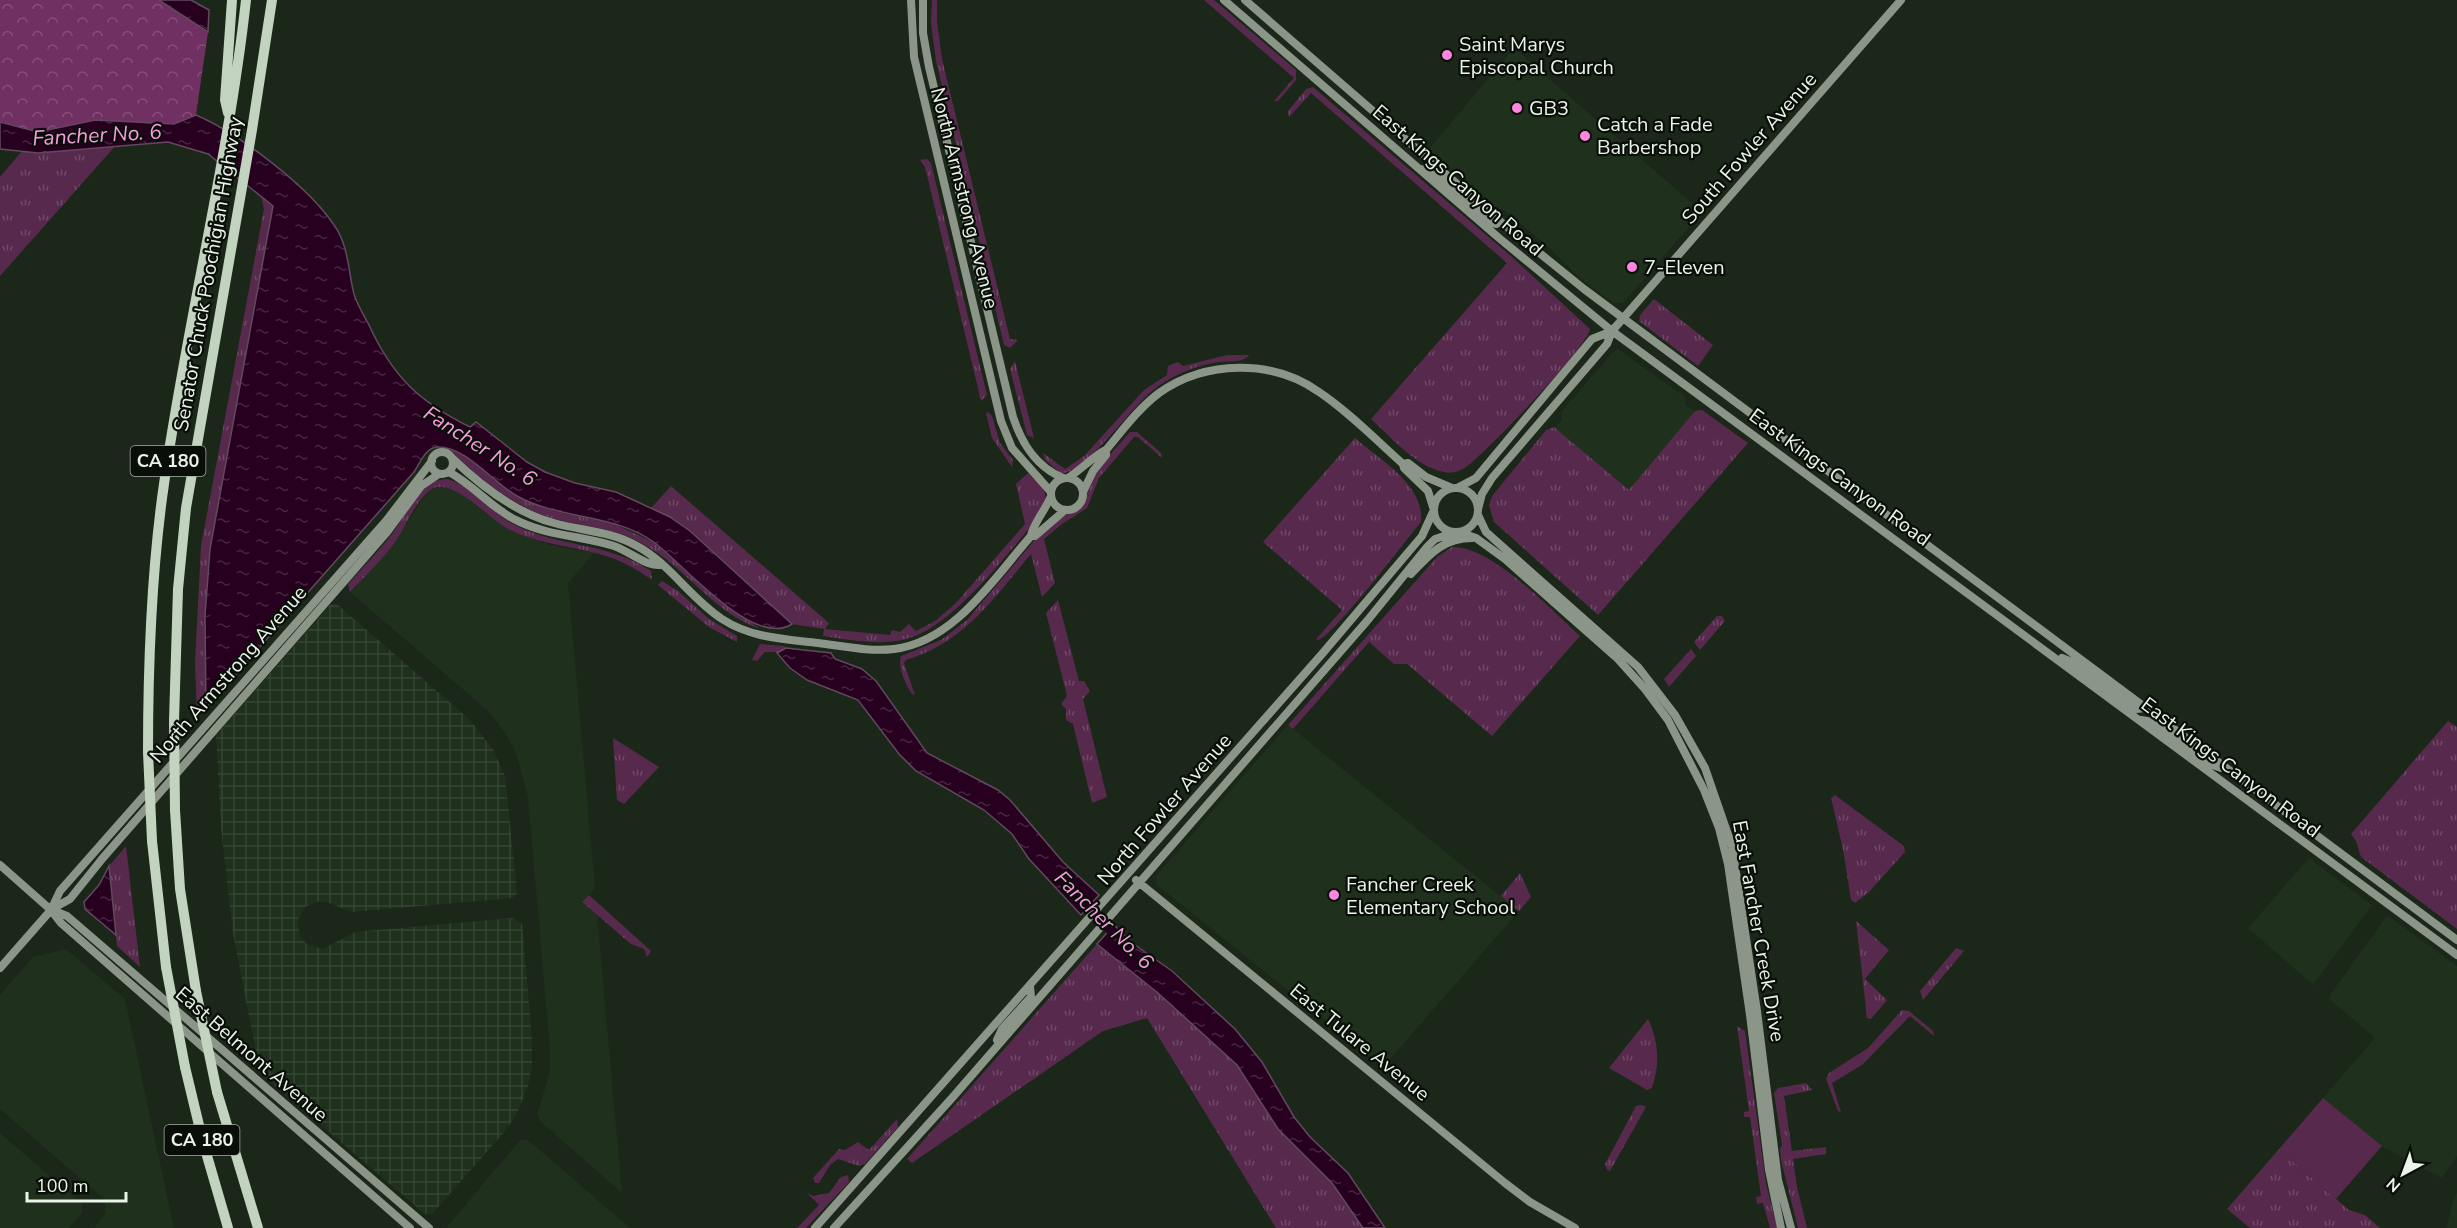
<svg xmlns="http://www.w3.org/2000/svg" width="2457" height="1228" font-family="'Nunito Sans',sans-serif">
<style>
.built{fill:#1f311d}
.industrial{fill:url(#industrial-grid)}
.grass{fill:url(#grass-tufts)}
.forest{fill:url(#forest-crowns)}
.pitch{fill:#57294c}
.water{fill:url(#water-ripples);stroke:#62495d;stroke-width:1.5}
.lines{fill:none;stroke-linecap:round;stroke-linejoin:round}
.canal{stroke:#270020;stroke-width:7}
.secondary{stroke:#8b9689;stroke-width:8}
.highway{stroke:#c2d3c0;stroke-width:10}
.highway-bridge{stroke:#c2d3c0;stroke-width:10}
.poi-dot{fill:#fe86e1;stroke:#090f08;stroke-width:2}
.labels{text-anchor:middle;stroke-width:4.5;stroke-linejoin:round;paint-order:stroke}
.shield{fill:#090f08;stroke:#a7afa6;stroke-width:1.5}
.shield-label{font-size:18px;font-weight:bold;fill:#ebf4ea}
.poi-label{font-size:20px;fill:#ebf4ea;stroke:#090f08;text-anchor:start}
.street-label{font-size:20px;fill:#ebf4ea;stroke:#090f08}
.water-label{font-size:21px;font-style:italic;fill:#f99be0;stroke:#090f08}
</style>
<defs>
<pattern id="industrial-grid" width="8" height="8" patternUnits="userSpaceOnUse" patternTransform="scale(1.5)"><rect width="8" height="8" fill="#1f311d"/><path d="M0 4h8M4 0v8" fill="none" stroke="#354533"/></pattern>
<pattern id="grass-tufts" width="24" height="20" patternUnits="userSpaceOnUse" patternTransform="scale(1.5)"><rect width="24" height="20" fill="#57294c"/><path d="M3 7l-1-3M5 7V3M7 7l1-3M15 17l-1-3M17 17v-4M19 17l1-3" fill="none" stroke="#6f4966"/></pattern>
<pattern id="forest-crowns" width="20" height="18" patternUnits="userSpaceOnUse" patternTransform="scale(1.5)"><rect width="20" height="18" fill="#703062"/><path d="M2 6a3 3 0 1 1 6 0M12 15a3 3 0 1 1 6 0" fill="none" stroke="#854f79"/></pattern>
<pattern id="water-ripples" width="26" height="14" patternUnits="userSpaceOnUse" patternTransform="scale(1.5)"><rect width="26" height="14" fill="#270020"/><path d="M2 4q2-2 4 0t4 0M15 11q2-2 4 0t4 0" fill="none" stroke="#462641"/></pattern>
</defs>
<rect width="100%" height="100%" fill="#1a2719"/>
<path class="built" d="M1514 48 1702 212 1623 303H1613L1580 278 1544 243 1504 210 1498 209 1429 149Z
M1618 349 1685 397 1686 405 1695 411 1629 491 1554 427 1562 420 1561 412 1613 352Z
M442 486 458 492 507 529 546 544 594 553 568 583 595 889 582 902 597 915 622 1193 540 1121 537 1114 550 1072V1050L528 797 516 753 506 734 488 711 350 592 393 545 421 501 433 489Z
M1288 725 1519 911 1383 1067 1157 885 1156 876Z
M2309 858 2372 905 2313 985 2248 928Z
M2386 917H2390L2457 966V1156L2442 1178 2375 1143 2323 1098 2375 1038 2328 998Z
M66 949 125 999 174 1228H94L106 1213 104 1199 0 1109V995L33 957Z
M0 1133 82 1204V1213L69 1228H0Z
M521 1139 528 1140 630 1228H446Z
M2457 1192V1228H2447L2453 1201Z"/>
<path class="industrial" d="M331 604 338 605 469 719 493 749 505 776 517 893 513 898 352 912 327 902H317L305 907 297 922 301 938 307 944 323 949 355 932 513 918 522 924 532 1039V1065L528 1086 519 1109 507 1129 431 1215 425 1214 260 1073 233 933 221 828 216 735Z"/>
<path class="grass" d="M932 0H937V22L942 59 1010 339 1018 340 1010 348 1004 345 936 61 931 23Z
M1204 0H1214L1296 70V80L1278 101H1274L1294 78Z
M1313 87 1512 257 1590 329C1588 346 1485 454 1466 467 1460 471 1452 474 1444 472 1416 467 1392 438 1371 419L1507 263 1311 93 1289 117 1288 111 1306 89Z
M117 144 0 276V177L22 151 38 153Z
M927 159 931 163 987 395 981 401 925 167 920 160Z
M261 196 273 206 210 549 205 616 206 708 197 718 195 662 201 546 264 209Z
M1654 299 1713 345 1698 366 1639 321 1640 315Z
M1227 355H1249C1244 363 1228 361 1219 362 1195 365 1171 376 1152 391 1132 407 1083 476 1061 473L1045 460 1043 453 1065 469 1084 456 1144 390 1167 375 1168 366 1178 362 1183 366Z
M1015 361 1034 438 1027 435 1010 369Z
M1702 410 1748 443 1598 615 1494 522 1489 505 1492 496 1546 430 1554 427 1629 490 1695 411Z
M988 412 992 416 1000 443 1013 460 1012 467 992 438 986 413Z
M1130 432H1137L1161 453 1162 458 1138 437H1134L1099 478 1087 508 1062 524 1044 539 1055 583 1042 597 1031 554C993 599 965 642 906 660L904 663 915 695 912 694C906 685 897 667 901 656L941 640 967 620 1044 529 1083 504 1098 468Z
M1355 438C1380 460 1425 485 1421 522 1407 539 1332 638 1318 640L1316 639 1342 610 1263 542Z
M453 448 528 502 558 512 614 524 653 542 720 601 760 629C712 612 687 568 643 544 614 527 583 527 551 518 511 505 480 479 450 450Z
M1028 473 1043 488 1046 497C1042 506 1038 518 1031 526 1002 561 949 629 906 639 879 646 851 640 823 636L824 629 792 624 690 531 651 508 671 486 829 623 825 629 890 635 892 630 900 632 909 624 916 631 935 621 955 604 1025 524 1016 484Z
M446 479C473 484 490 513 515 525 560 548 605 541 651 571L652 578 651 579C637 570 623 561 606 556 574 546 541 545 510 530 492 522 452 476 432 489 414 501 406 528 393 545 380 562 364 577 350 592L348 584C363 567 379 551 392 534 407 514 417 481 446 479Z
M1452 547C1491 545 1551 610 1580 636L1492 736 1407 664H1394L1369 642 1293 729 1288 725 1437 557Z
M662 581 678 591 709 619 737 636V642L709 627 658 585Z
M1058 600 1079 681H1084L1090 691 1083 699 1107 797 1092 803 1073 724 1066 720V709L1061 704 1067 696 1046 613Z
M1717 616H1722L1725 621 1700 650 1694 642Z
M760 644 785 646 786 648 783 652H765L757 661 752 660Z
M1691 649 1696 656 1669 687 1664 679Z
M2448 721 2457 727V929L2361 857 2356 841 2351 834Z
M613 738 659 767 624 804 617 800Z
M1835 795 1904 846 1905 852 1869 892 1855 903 1851 900 1843 849 1831 798Z
M126 846 140 967 117 946 109 866Z
M1520 873 1531 897 1519 911 1501 896Z
M589 895 651 951 647 957 644 949 631 944 582 902Z
M1856 921 1889 950 1865 979 1887 1000 1871 1019 1867 1018Z
M1097 944 1158 993 1237 1065 1278 1129 1332 1183 1363 1228H1276L1147 1018 1103 1031 912 1163 907 1159Z
M1956 948 1964 951 1923 1000 1920 991Z
M1902 1010 1909 1011 1933 1031 1934 1036 1910 1016 1862 1065 1832 1083 1841 1112 1838 1111 1826 1079 1829 1073 1868 1048Z
M1648 1019C1659 1042 1660 1064 1652 1088L1647 1090 1609 1068Z
M1737 1026 1745 1031 1766 1183 1777 1228H1770L1763 1203 1757 1204 1756 1197 1761 1196 1750 1117H1744V1112L1749 1111Z
M1806 1083 1812 1090 1784 1096 1792 1151 1826 1147V1154L1793 1159 1797 1187 1807 1228H1798L1781 1160 1780 1149 1782 1145 1774 1093 1778 1088Z
M1641 1105 1646 1107 1610 1171 1607 1170 1605 1164 1636 1106Z
M897 1119 898 1127 865 1164 859 1166 838 1159 830 1165 819 1183H815L813 1178 839 1149 845 1150 858 1142 869 1150Z
M2279 1149 2349 1210 2365 1215 2380 1228H2250L2227 1209Z
M848 1175 849 1182 806 1228H797L819 1205 807 1193 813 1196 829 1193 841 1177Z"/>
<path class="forest" d="M0 0H159L208 32 196 115 174 124 95 120 38 132 0 122Z"/>
<path class="pitch" d="M2323 1098 2382 1146 2336 1199 2279 1149Z"/>
<path class="water" d="M159 0H191L209 10 208 32Z
M196 115C238 133 308 186 334 225 349 246 348 271 354 294 357 304 363 314 368 323 392 376 419 402 470 427L476 422 527 462 545 472 575 483 616 492 670 517 690 531 792 624C754 649 684 565 655 543 615 513 560 520 517 496 492 482 467 447 438 447 426 447 420 463 414 472L206 708 205 616 210 549 273 206 208 154 168 142 38 153 0 149V122L38 132 95 120 174 124Z
M786 648 831 653 835 659 862 669 876 681 927 753 998 790 1010 800 1063 862 1099 895 1081 915 1029 859 1012 834 984 810 916 771 899 754 858 700 807 680 790 668 777 653Z
M109 866 116 935 85 909 84 902 99 885Z
M1114 925 1135 945 1172 971 1235 1029 1262 1062 1294 1117 1310 1137 1348 1173 1385 1228H1363L1332 1183 1278 1129 1237 1065 1158 993 1097 944Z"/>
<g class="lines">
<path class="canal" d="M1081 903 1114 935"/>
<path class="secondary" d="M911 0 914 57 1001 421 1012 448 1051 492
M923 0V33L929 67 1013 417C1022 444 1036 467 1063 478
M1224 0 1499 238 1612 331 2457 955
M1245 0 1501 222 1584 289 2457 940
M1424 169 1435 174 1488 221 1496 224 1501 222
M431 463a11 11 0 1 1 22 0a11 11 0 1 1-22 0Z
M452 458C481 486 515 513 554 523 583 531 610 531 637 546 669 563 691 599 722 619 751 638 784 639 818 643 843 646 869 652 894 649 954 642 994 578 1031 536H1035L1065 510
M1403 464 1408 463 1426 477 1452 488
M449 472C475 486 493 510 520 522 550 536 583 536 614 546 629 551 645 566 660 565
M1068 478C1078 472 1100 451 1106 450
M1051 494a16 16 0 1 1 32 0a16 16 0 1 1-32 0Z
M1434 510a22 22 0 1 1 44 0a22 22 0 1 1-44 0Z
M1457 488 1476 478 1592 339 1612 331
M1083 492 1093 471 1106 455V450C1122 431 1138 409 1159 393 1206 360 1272 359 1319 392 1349 412 1376 440 1403 464L1404 468 1428 491 1433 507
M1478 509 1482 494 1492 478 1607 344 1612 331 1901 0
M1478 515 1486 532 1638 667 1675 715 1705 768 1732 846 1757 1011 1778 1180 1791 1228
M1459 532 1476 538 1505 559 1618 659 1645 689 1668 720 1704 790 1719 828 1728 864 1750 1015 1769 1170 1781 1228
M1031 536C1031 528 1047 507 1051 496
M1411 574C1429 555 1443 538 1472 538
M2062 658 2072 662 2136 709 2146 708
M2141 720 2153 722 2210 764 2221 768
M0 865 51 910 61 923 410 1228
M1136 880 1505 1183 1530 1202 1575 1228
M52 909 70 899 102 859 387 532 421 486 439 474
M52 910 67 916 429 1228
M0 968 51 910 60 891 386 521 432 461
M997 1040 1002 1029 1031 997 1030 986
M815 1228 1322 654 1422 536 1433 512
M834 1228 952 1098 1367 621 1427 547 1435 539 1453 533"/>
<path class="highway" d="M228 113 225 100 232 0
M174 721 178 589 186 508 252 130 272 0
M148 752C148 662 151 573 164 484 187 322 228 163 246 0
M175 810 180 889 196 991
M152 841 166 967
M185 1067 203 1142 228 1228
M217 1092 258 1228"/>
<path class="highway-bridge" d="M174 721 175 810
M148 752 152 841
M166 967 185 1067
M196 991 217 1092"/>
</g>
<g class="poi-dot">
<circle cx="1447" cy="55" r="6"/>
<circle cx="1517" cy="108" r="6"/>
<circle cx="1585" cy="136" r="6"/>
<circle cx="1632" cy="267" r="6"/>
<circle cx="1334" cy="895" r="6"/>
</g>
<g class="labels">
<g class="shield">
<rect x="130.5" y="446" width="75" height="30" rx="4.5"/>
<rect x="164.5" y="1125" width="75" height="30" rx="4.5"/>
</g>
<g class="shield-label">
<text x="168" y="467">CA 180</text>
<text x="202" y="1146">CA 180</text>
</g>
<g class="poi-label">
<text x="1459" y="51">Saint Marys<tspan x="1459" dy="23">Episcopal Church</tspan></text>
<text x="1529" y="115">GB3</text>
<text x="1597" y="131">Catch a Fade<tspan x="1597" dy="23">Barbershop</tspan></text>
<text x="1644" y="274">7-Eleven</text>
<text x="1346" y="891">Fancher Creek<tspan x="1346" dy="23">Elementary School</tspan></text>
</g>
<g class="street-label">
<text transform="translate(1749 148) rotate(-49)" y="7">South Fowler Avenue</text>
<text transform="translate(1458 180) rotate(41)" y="7">East Kings Canyon Road</text>
<text transform="translate(965 198) rotate(76)" y="7">North Armstrong Avenue</text>
<text transform="translate(208 274) rotate(-80)" y="7">Senator Chuck Poochigian Highway</text>
<text transform="translate(1840 477) rotate(36)" y="7">East Kings Canyon Road</text>
<text transform="translate(228 674) rotate(-49)" y="7">North Armstrong Avenue</text>
<text transform="translate(2231 767) rotate(37)" y="7">East Kings Canyon Road</text>
<text transform="translate(1164 809) rotate(-49)" y="7">North Fowler Avenue</text>
<text transform="translate(1759 931) rotate(80)" y="7">East Fancher Creek Drive</text>
<text transform="translate(1360 1042) rotate(39)" y="7">East Tulare Avenue</text>
<text transform="translate(252 1054) rotate(41)" y="7">East Belmont Avenue</text>
</g>
<g class="water-label">
<text transform="translate(97 135) rotate(-3)" y="7">Fancher No. 6</text>
<text transform="translate(480 446) rotate(33)" y="7">Fancher No. 6</text>
<text transform="translate(1104 920) rotate(45)" y="7">Fancher No. 6</text>
</g>
</g>
<g transform="translate(2403 1174) rotate(221)" stroke="#090f08" stroke-width="4.5" paint-order="stroke">
<path d="M0-4.5L10 22L0 15L-10 22Z" fill="#ebf4ea"/>
<text y="-9" font-size="16" font-weight="bold" text-anchor="middle" fill="#ebf4ea">N</text>
</g>
<path d="M27 1192v9h99v-9" fill="none" stroke="#ebf4ea" stroke-width="3"/>
<text x="36" y="1192" font-size="18" fill="#ebf4ea" stroke="#090f08" stroke-width="4.5" paint-order="stroke">100 m</text>
</svg>
